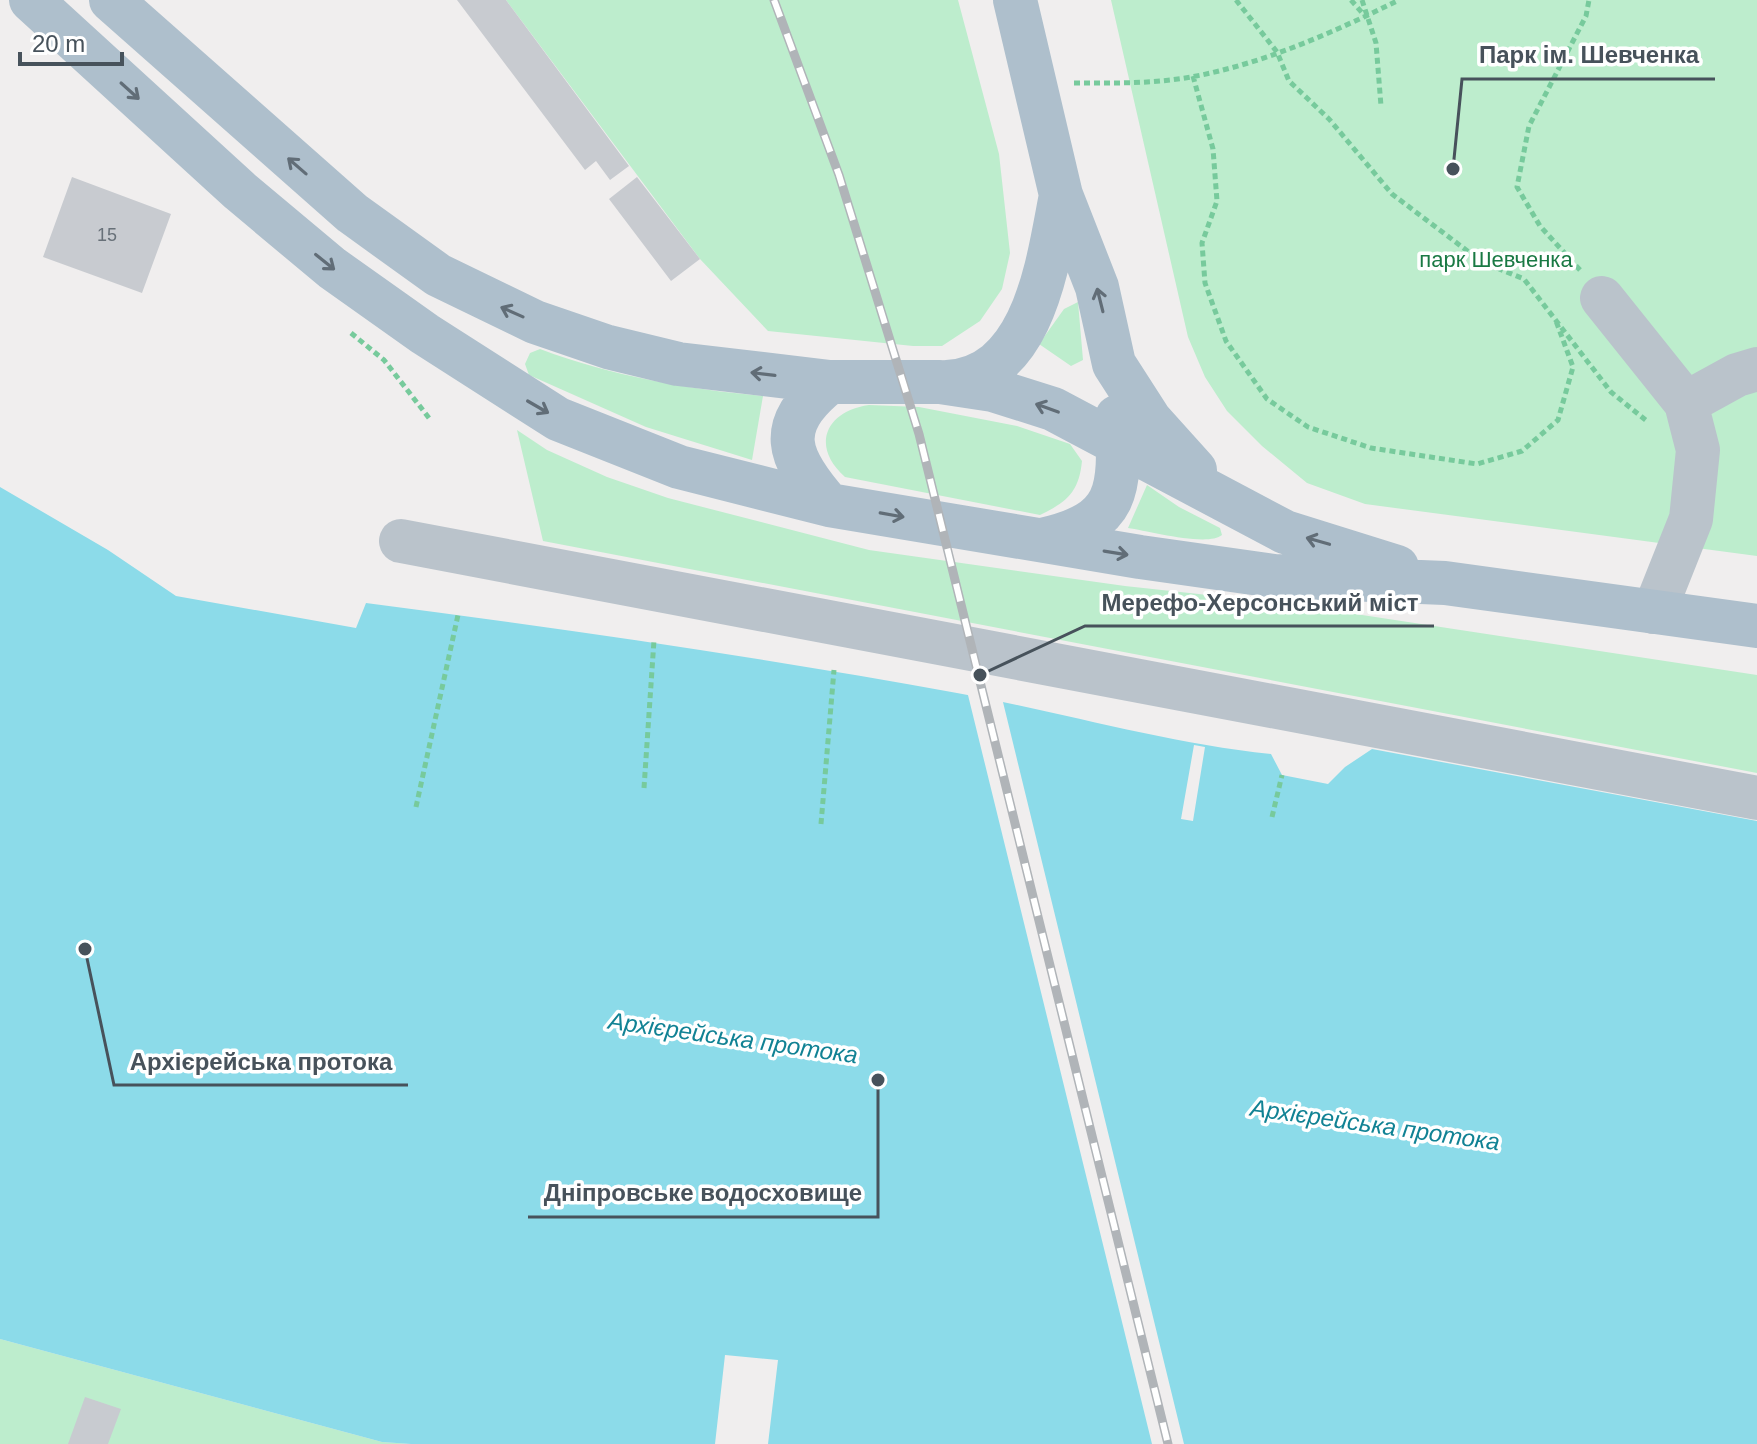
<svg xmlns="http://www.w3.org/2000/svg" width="1757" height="1444" font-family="Helvetica,sans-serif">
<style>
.green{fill:#bdedcd}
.water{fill:#8cdbe9}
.pier{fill:#f0eeee}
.building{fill:#c8cbd0}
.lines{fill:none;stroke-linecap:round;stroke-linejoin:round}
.path{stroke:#77ca9c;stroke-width:5;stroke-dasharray:6 4;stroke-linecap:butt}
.minor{stroke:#bac3cb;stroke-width:44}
.major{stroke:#aebfcc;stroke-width:44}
.rail-casing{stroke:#b0b4b8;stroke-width:9}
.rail{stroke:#fff;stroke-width:6;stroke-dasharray:18;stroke-linecap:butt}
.oneway{stroke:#616d77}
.labels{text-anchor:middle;stroke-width:7;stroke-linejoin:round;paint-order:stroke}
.number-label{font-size:18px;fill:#677078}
.park-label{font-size:22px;fill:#1a7944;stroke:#fff}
.water-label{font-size:24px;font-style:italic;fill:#118294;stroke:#fff}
.leader{fill:none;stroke:#47525b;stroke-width:3}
.callout-dot{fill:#47525b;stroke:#fff;stroke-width:3}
.callout-label{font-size:24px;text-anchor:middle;font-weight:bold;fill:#47525b;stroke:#fff;stroke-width:7;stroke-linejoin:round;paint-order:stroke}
</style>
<rect width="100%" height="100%" fill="#f0eeee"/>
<path class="green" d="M506 0H958L999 154 1010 253 1002 289 980 321 942 346H913L768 331 700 259Z
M1111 0H1757V556L1365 504 1307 483 1262 446 1227 411 1205 377 1188 337Z
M1078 302 1083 360 1071 366 1039 344 1064 309Z
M540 349C612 376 687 389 763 396L752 460 646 427 529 375 525 364 530 353Z
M869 405 919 407 1017 426 1070 444 1082 461C1079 492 1067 502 1040 515L845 477C810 446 826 411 869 405Z
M517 430 547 450 607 477 668 498 869 550 1125 586 1290 604 1757 675V773L543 541Z
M1147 485 1179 507 1220 528 1222 535C1208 547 1148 531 1128 528Z
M0 1339 382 1442 411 1444H0Z"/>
<path class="water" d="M0 487 108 550 176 596 356 628 366 603C564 629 761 657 957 693 1062 712 1164 743 1271 754L1282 775 1328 784 1345 767 1372 749 1757 821V1444H411L382 1442 0 1339Z"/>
<path class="pier" d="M967 691 1002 698 1184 1444H1152Z
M1194 745 1205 747 1193 821 1181 819Z
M725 1355 778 1360 768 1444H715Z"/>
<path class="building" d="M457 0H506L629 166 610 180 596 161 585 170Z
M72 177 171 214 142 293 43 257Z
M637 177 700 259 671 281 609 199Z
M85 1397 121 1409 108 1444H68Z"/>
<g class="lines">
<path class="path" d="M1236 0 1277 52 1289 81 1329 119 1392 194 1482 262 1524 279 1611 392 1648 422
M1351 0 1365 16
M1362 0 1376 43 1381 106
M1193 76 1213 149 1217 201 1202 243 1205 283 1226 341 1267 399 1308 427 1371 448 1477 464 1522 451 1558 420 1573 367 1556 321
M1074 83C1113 83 1152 84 1191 77 1263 64 1334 32 1399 0
M1580 270 1540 226 1517 187 1529 126 1586 16 1589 0
M351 333 384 360 429 418
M644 788 654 640
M416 807 458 615
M1272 817 1282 775
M821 824 834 670"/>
<path class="minor" d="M1602 298 1686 403 1698 450 1691 519 1654 612
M1686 403 1737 375 1757 369
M401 541 1757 798"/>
<path class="major" d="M31 0 240 191 332 268 425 334 558 419 679 467 829 505 1140 557 1274 576 1445 583 1757 626
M111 0 352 213 438 275 535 322 608 347 678 364 830 382H940L993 390 1053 409 1285 532 1397 567
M1015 0 1061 195 1097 287 1114 364 1150 420 1195 470
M947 382C1035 377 1048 261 1061 195
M829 505C787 457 774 426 830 382
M1042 540C1121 522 1120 492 1117 417"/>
<g class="rail-casing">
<path id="rail" d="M774 0 839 175 919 434 1168 1444"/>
</g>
<use href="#rail" class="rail"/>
</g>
<defs><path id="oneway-shaft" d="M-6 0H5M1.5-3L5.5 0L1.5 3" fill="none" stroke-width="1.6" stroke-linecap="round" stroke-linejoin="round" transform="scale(2)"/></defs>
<g class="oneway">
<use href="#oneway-shaft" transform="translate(130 91) rotate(42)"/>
<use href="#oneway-shaft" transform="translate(297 166) rotate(-139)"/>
<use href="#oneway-shaft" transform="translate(325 262) rotate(39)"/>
<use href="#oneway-shaft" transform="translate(1100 300) rotate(-104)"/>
<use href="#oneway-shaft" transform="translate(512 312) rotate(-156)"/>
<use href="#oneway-shaft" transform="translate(763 374) rotate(-173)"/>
<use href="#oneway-shaft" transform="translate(538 407) rotate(30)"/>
<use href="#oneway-shaft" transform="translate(1047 408) rotate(-160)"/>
<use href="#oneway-shaft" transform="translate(892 515) rotate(10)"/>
<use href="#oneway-shaft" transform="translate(1318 541) rotate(-164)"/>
<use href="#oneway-shaft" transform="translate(1116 553) rotate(9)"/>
</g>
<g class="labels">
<g class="number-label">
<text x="107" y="241">15</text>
</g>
<g class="park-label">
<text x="1496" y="267">парк Шевченка</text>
</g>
<g class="water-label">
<text transform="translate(733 1038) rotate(8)" y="8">Архієрейська протока</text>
<text transform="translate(1375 1125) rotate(8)" y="8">Архієрейська протока</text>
</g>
</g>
<path class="leader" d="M1453 169L1462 79H1715M980 675L1085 626H1434M85 949L114 1085H408M878 1080L878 1217H528"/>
<g class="callout-dot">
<circle cx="1453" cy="169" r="8"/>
<circle cx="980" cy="675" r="8"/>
<circle cx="85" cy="949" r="8"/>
<circle cx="878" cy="1080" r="8"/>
</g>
<g class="callout-label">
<text x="1589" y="63">Парк iм. Шевченка</text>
<text x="1260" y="611">Мерефо-Херсонський міст</text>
<text x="261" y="1070">Архієрейська протока</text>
<text x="703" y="1201">Дніпровське водосховище</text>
</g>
<path d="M20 52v12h102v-12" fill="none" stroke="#47525b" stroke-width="4"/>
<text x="32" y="52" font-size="24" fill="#47525b" stroke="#ffffff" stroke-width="6" paint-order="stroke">20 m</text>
</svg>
